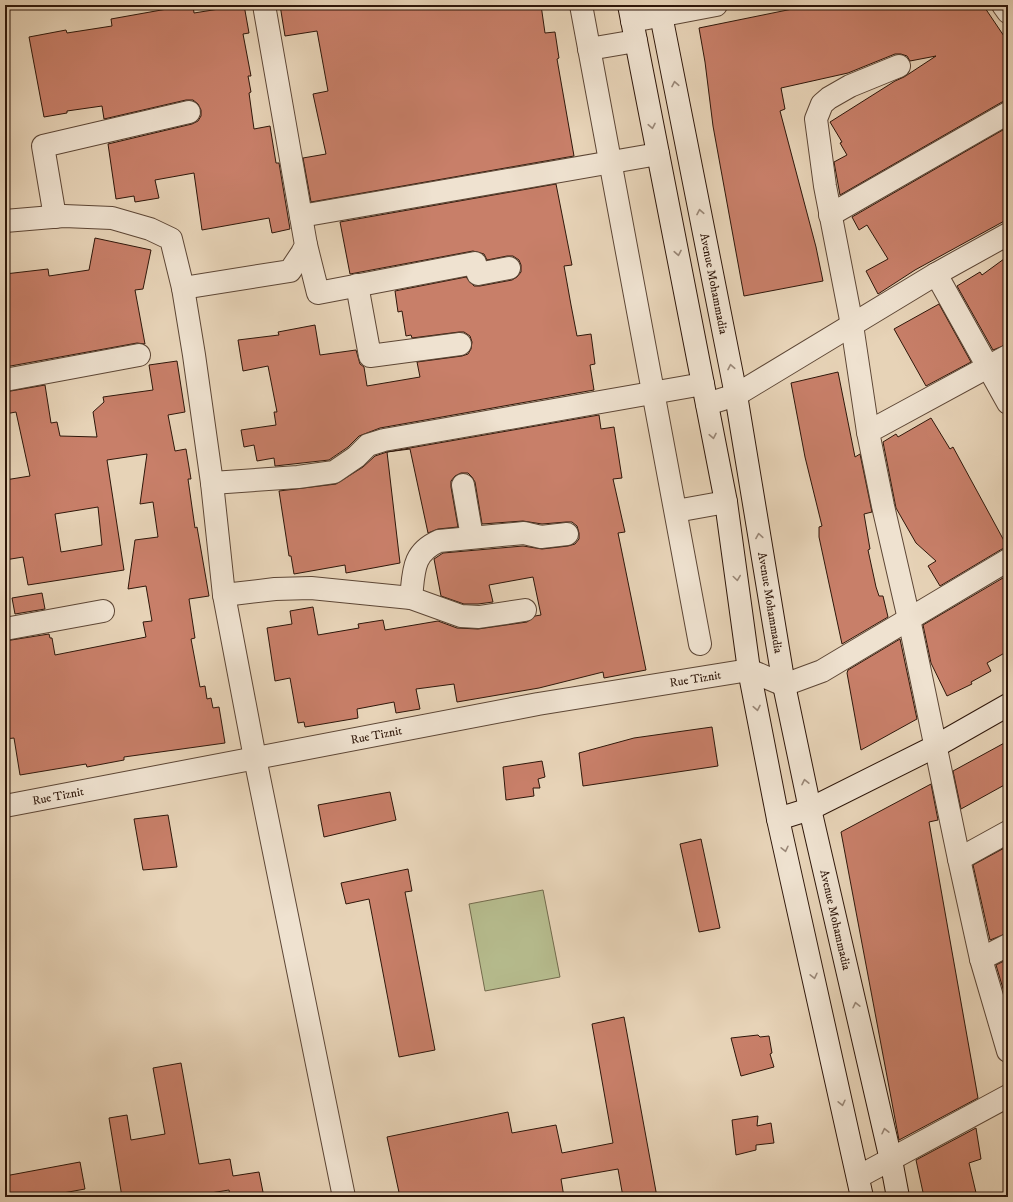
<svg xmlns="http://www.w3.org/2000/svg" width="1013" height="1202" font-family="'IM FELL DW Pica',serif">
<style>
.green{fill:#b6bc8e;stroke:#726a4c}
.building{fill:#c87f69;stroke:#2f170a;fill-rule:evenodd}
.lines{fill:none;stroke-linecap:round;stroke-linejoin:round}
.street-casing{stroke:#5d4635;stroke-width:24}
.secondary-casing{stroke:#2f170a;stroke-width:24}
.street{stroke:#efe2d0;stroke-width:22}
.secondary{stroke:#efe2d0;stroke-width:22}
.oneway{stroke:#998777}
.labels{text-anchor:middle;stroke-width:4;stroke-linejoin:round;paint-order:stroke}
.street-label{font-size:12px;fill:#2f170a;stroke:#efe2d0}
</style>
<rect width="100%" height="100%" fill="#e7d3b7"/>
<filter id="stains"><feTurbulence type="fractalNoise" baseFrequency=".005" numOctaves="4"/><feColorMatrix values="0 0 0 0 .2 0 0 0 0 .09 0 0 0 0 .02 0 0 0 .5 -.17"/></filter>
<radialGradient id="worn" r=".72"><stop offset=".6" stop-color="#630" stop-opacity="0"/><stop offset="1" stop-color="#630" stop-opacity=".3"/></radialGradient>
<path class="green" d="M543 890 560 977 485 991 469 904Z"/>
<path class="building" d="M167 5H193L194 13 244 5 249 33 243 34 251 76H248L251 92 249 93 254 129 270 126 276 163H279L290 229 272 233 269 218 202 230 194 173 155 180 159 198 135 202 134 196 116 199 108 144 192 124 198 121 201 116V110L198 104 193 100H186L104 119 102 106 67 111V113L44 117 29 37 66 30 67 33 112 26 111 19 167 9Z
M280 5H541L545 33 555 32 559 58 557 59 574 156 311 202 303 158 326 154 313 94 328 91 317 31 285 36Z
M812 5H983L1008 42V101L1002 102 840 195 834 162 847 155 840 143 842 142 830 122 895 81 904 77 936 56 910 61 907 56 901 54H895L848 73 781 88 785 109 780 111 816 247 823 281 744 296 713 126 705 62 699 28Z
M1008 127V219L915 270 878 294 866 271 888 259 867 225 859 230 852 217Z
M556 184 572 265 564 266 571 305 577 336 591 334 595 364 590 365 594 390 380 428 359 436 348 447 329 460 275 466 274 458 257 461 254 445 244 447 241 430 276 425 274 412H277L268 366 243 371 238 340 279 335 278 332 315 325 320 355 356 350 360 364 364 367 367 386 420 377 417 362 462 356 468 354 471 349 472 342 470 336 464 332H459L412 338 411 335 406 336 402 311 398 312 395 291 466 277 474 286H480L512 280 517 277 521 272V265L519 260 513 256H507L487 260 484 254 473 251 350 274 340 222Z
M95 238 151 250 143 289 135 290 145 344 137 343 5 367V274L48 269 49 276 89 270Z
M1008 256V344L993 350 957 286 980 272 982 275Z
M939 304 971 362 926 386 894 329Z
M177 361 185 412 168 415 175 451 186 449 191 479H188L195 528 197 527 209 596 189 599 195 638 191 639 200 687 205 686 207 699 211 698 213 708 219 707 225 743 124 757V760L87 767 86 764 20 775 14 738 5 739V641L49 634 50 638H52L55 655 146 637 143 622 152 621 146 586 128 589 135 540 158 537 153 502 140 504 147 454 107 460 124 570 28 585 23 557 5 560V480L30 476 16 412 5 414V392L45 385 51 423 57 422 60 436 97 437 93 412 104 402 103 397 153 390 149 365ZM98 507 102 545 61 552 55 514Z
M838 372 855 457 860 454 872 512 864 514 870 549 868 550 876 587 879 596H883L888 617 842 644 819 537V527L822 526 805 457 791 383Z
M599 415 601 429 614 427 622 478 613 479 625 532 618 533 646 670 604 678 603 672 539 688 457 702 454 684 416 689 420 709 396 713 394 702 357 709 358 718 305 727 304 722 298 723 290 678 275 681 267 628 292 624 290 611 313 607 318 635 359 628 358 624 383 620 385 630 438 621 457 628 478 629 527 622 535 616 541 615 533 577 489 585 493 602 478 604H464L441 596 434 559 443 553 523 546 542 549 568 546 575 544 579 539V533L577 526 572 522H566L542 524 523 521 482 524 475 482 472 477 468 473H461L455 476 451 481V487L458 527 438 529 428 533 410 449 387 452 400 563 346 573 345 565 294 574 291 556H289L279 491 336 484 363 467 375 456 387 452Z
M931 418 950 449 953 447 1008 548 1002 549 940 586 928 566 936 561 916 543 896 508 883 442 896 434 898 437Z
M1008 575V651L987 663 991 671 971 682 972 684 947 696 931 663 923 625Z
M42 593 45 609 15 614 12 598Z
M900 639 917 719 861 750 847 673 848 670Z
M712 727 718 766 583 786 579 753 634 738Z
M1008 741V783L961 809 953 771Z
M542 761 545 777 538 779 540 788H533L534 796 506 800 503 767Z
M931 784 938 820 929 822 978 1098 899 1140 841 832Z
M390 792 396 820 324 837 318 805Z
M168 815 177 867 143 870 134 819Z
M701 839 720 928 699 932 680 844Z
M1008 846V933L990 940 973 865Z
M408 869 412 891 405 892 435 1050 399 1057 369 899 346 904 341 883Z
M1008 959V1002H1007L996 965Z
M624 1017 657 1197H623L618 1169 561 1179 564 1197H400L387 1137 508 1112 512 1133 556 1125 562 1153 613 1143 592 1024Z
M758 1035 760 1037 769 1036 772 1053 770 1054 774 1067 741 1076 731 1038Z
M181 1063 199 1164 230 1159 233 1176 259 1172 264 1197H230L229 1190 186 1197H122L109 1118 127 1115 131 1140 165 1134 153 1068Z
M758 1116 757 1126 771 1123 774 1143 756 1145V1150L736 1155 732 1120Z
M976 1128 981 1159 969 1163 977 1197H924L916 1160Z
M80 1162 85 1189 41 1197H5V1176Z"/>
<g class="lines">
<g class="street-casing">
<g id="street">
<path d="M581 5 700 644"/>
<path d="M1003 5 1008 12"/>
<path d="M632 21 716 5"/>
<path d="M589 49 636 41"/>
<path d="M830 215 1008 113"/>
<path d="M301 216 658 154"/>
<path d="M55 217 43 146 189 112"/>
<path d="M5 221 64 216 112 218 150 229 171 239 183 288 194 355 212 483 224 595 255 758 344 1197"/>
<path d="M306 245 318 293 475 263 478 274 509 268"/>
<path d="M936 274 1008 403"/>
<path d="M357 285 370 356 460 344"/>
<path d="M183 288 290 271 302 253 306 245 264 5"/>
<path d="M1008 356 868 432 883 506 909 619 959 859 981 959 1008 1051"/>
<path d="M5 380 139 355"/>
<path d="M707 404 736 395 936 274 1008 234"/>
<path d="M868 432 852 325 825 186 816 119 822 104 829 98 850 86 899 66"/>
<path d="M212 483 298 477 334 472 356 457 368 445 384 440 703 384"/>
<path d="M463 485 472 537"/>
<path d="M676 511 726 502"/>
<path d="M224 595 275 589 311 588 411 598 461 616 479 617 525 610"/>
<path d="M411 598C414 571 412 553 439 541L524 533 541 537 567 534"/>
<path d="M5 629 103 611"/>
<path id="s1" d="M5 806 538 704 749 670 784 685 822 671 1008 560"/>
<path d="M959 859 1008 832"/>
<path d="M981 959 1008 945"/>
<path d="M858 1177 1008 1096"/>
</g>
</g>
<g class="secondary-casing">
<g id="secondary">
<path d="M629 5 726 502 749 670 778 819 862 1197"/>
<path id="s2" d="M659 5 736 395 784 685 810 809 891 1160 898 1197"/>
<path d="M778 819 810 809 936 746 1008 705"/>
</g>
</g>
<use href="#street" class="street"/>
<use href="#secondary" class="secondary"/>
</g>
<defs><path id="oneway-chevron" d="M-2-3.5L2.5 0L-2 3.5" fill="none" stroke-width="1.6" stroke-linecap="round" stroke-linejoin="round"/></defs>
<g class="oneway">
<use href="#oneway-chevron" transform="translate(675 84) rotate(-101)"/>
<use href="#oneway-chevron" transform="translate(652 126) rotate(79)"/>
<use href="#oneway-chevron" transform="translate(700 212) rotate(-101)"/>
<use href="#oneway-chevron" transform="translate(678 253) rotate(79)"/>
<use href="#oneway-chevron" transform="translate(731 367) rotate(-101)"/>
<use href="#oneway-chevron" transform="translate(713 436) rotate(79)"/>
<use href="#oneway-chevron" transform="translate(759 536) rotate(-99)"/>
<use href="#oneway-chevron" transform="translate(737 578) rotate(82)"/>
<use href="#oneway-chevron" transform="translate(757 708) rotate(79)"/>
<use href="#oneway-chevron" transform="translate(805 782) rotate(-102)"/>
<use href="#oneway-chevron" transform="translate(785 849) rotate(77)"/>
<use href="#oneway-chevron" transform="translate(814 976) rotate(77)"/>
<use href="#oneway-chevron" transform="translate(856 1005) rotate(-103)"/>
<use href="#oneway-chevron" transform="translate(842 1103) rotate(77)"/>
<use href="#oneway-chevron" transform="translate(885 1131) rotate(-103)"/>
</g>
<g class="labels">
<g class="street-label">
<text dy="4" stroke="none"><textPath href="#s2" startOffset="284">Avenue Mohammadia</textPath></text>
<text dy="4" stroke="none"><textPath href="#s2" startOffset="608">Avenue Mohammadia</textPath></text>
<text dy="4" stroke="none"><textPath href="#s1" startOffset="702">Rue Tiznit</textPath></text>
<text dy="4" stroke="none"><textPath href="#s1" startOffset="378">Rue Tiznit</textPath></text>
<text dy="4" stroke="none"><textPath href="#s1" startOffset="54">Rue Tiznit</textPath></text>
<text dy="4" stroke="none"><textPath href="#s2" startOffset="932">Avenue Mohammadia</textPath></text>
</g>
</g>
<rect width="1013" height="1202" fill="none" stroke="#e7d3b7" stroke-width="20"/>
<rect x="6" y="6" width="1001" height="1190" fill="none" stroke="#2f170a" stroke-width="2"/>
<rect x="10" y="10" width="993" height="1182" fill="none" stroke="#2f170a"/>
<rect width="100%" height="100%" filter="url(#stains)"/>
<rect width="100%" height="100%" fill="url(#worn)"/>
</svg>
